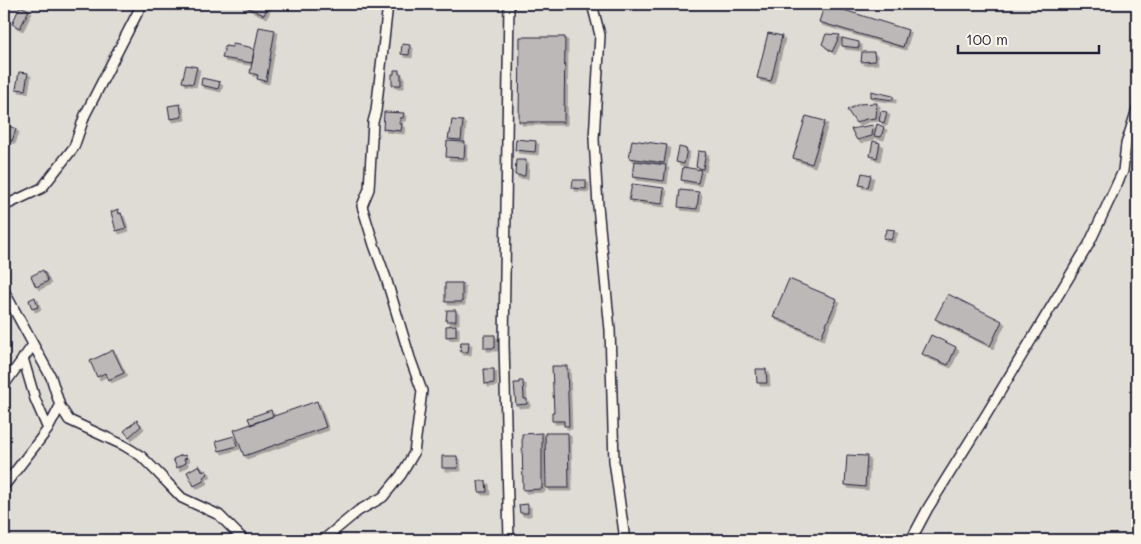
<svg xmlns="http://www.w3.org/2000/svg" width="1141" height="544" font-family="Mali,sans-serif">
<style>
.built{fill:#dfdbd5}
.building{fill:#bcb8b8;stroke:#22223b;filter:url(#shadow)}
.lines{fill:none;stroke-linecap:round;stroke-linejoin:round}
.street-casing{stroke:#22223b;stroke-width:12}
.street{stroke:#fbf7ec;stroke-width:9}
</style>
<defs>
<filter id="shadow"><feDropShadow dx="3" dy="3" stdDeviation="0" flood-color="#0004"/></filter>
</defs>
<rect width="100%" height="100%" fill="#eeeae2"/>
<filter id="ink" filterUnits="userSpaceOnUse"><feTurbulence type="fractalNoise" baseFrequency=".02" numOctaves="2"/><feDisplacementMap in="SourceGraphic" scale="10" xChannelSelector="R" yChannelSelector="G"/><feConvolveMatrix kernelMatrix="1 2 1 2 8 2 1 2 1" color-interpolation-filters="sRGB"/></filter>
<g filter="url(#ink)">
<path class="built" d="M4 4H1137V540H4Z"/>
<path class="building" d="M248 4H269L264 15 246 7Z
M825 4 908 30 903 47 819 22Z
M20 6 29 10 20 28 12 24Z
M259 27 275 30 266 81 257 79 258 75 250 73Z
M768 33 782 36 771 81 757 78Z
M826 34 840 35 832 52 822 44Z
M520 37H565L564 122H519Z
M842 38 859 42V48L842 46Z
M233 44 249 47 254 50 252 63 222 58 225 46 232 47Z
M402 44 410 45 409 55 401 54Z
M862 52H874L875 61 861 62Z
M186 65 197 67 193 84 182 82Z
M394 70H399V74H401V85H392V74H394Z
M19 72 28 73 25 90 16 89Z
M202 78 220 82 218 89 201 85Z
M871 91 893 96V100L871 97Z
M877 103 876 118 866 119 856 123 847 110 859 104Z
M180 104 182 117 170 119 168 106Z
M881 111 887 112 884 123 879 121Z
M384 112 404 113 403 118H400L399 124H402L401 131 383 129Z
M806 116 825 121 812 164 793 158Z
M452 120 463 121 461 140 448 139 449 134H450Z
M877 124 884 127 881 137 874 136Z
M873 125 872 136 857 140 851 129Z
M9 126 16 129 12 141 5 139Z
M516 139 536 141 535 152 515 150Z
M632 140 667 145 664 163 629 158Z
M447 141 465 142 464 158 446 157Z
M873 141 880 143 877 158 870 156Z
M679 147 687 149 684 164 676 162Z
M698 151 706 152 703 169 696 167Z
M516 160H526L525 176 515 175Z
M635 161 666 165 664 181 633 177Z
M683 167 701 170 698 183 681 180Z
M862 173 871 175 868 187 859 185Z
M573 180H586V189L572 188Z
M632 184 664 188 662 204 629 200Z
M680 190 699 192 697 209 678 207Z
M118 209 119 214 121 213 126 228 116 231 111 212Z
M887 229 895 230 891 240 883 238Z
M43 270 48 281 36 287 31 276Z
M789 279 837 299 821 337 773 317Z
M445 283H462V302H445Z
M948 294 1002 321 990 346 935 319Z
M35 297 38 307 32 309 29 300Z
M447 310H456V321H446Z
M456 325V336L446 337V326Z
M484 335H495V348H484Z
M931 335 956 347 948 365 922 354Z
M461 342H469L468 352H460Z
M113 350 124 373 108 380 105 373 97 377 90 361Z
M552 366H567L569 426H564V421H552V412H554Z
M484 369H494V383L485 384Z
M756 369H766L767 383H757Z
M519 381H523L524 399H527V404L516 405 514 383H519Z
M317 401 326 427 244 456 234 430Z
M271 410 273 416 251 425 248 418Z
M137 420 141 426 129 437 124 431Z
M542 433V489L523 490 522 434Z
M545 433H568L569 488H546Z
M234 436 237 446 219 451 216 441Z
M182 455 183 456 185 455 187 458 184 459 186 463 177 468 173 459Z
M847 455 867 456 865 487 845 485Z
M442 456H457L458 468H442Z
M199 465 203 472 206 470 208 474 203 477 205 480 194 486 187 472Z
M478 481H486L487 492H479Z
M528 504V513H520L519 505Z"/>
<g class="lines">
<g class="street-casing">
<path id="street" d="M592 4 600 35 594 139 598 206 610 330 614 461 625 540
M4 206 42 188 74 147 85 115 142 4
M4 291 51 377 60 406 69 420 123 445 141 456 157 472 182 498 219 515 244 540
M23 358 35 399 48 429
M4 385 33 345
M4 486 48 429 60 406
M323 540 358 511 383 497 401 475 414 453 422 391 410 358 386 278 374 245 362 206 369 189 373 122 376 111 388 4
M509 540 504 344 509 4
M911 540 928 508 986 415 1089 244 1123 171 1126 144 1137 109"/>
</g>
<use href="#street" class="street"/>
</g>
</g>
<rect width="1141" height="544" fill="none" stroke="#fbf7ec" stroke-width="20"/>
<rect x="10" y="10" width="1121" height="524" fill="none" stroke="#22223b" stroke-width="2" filter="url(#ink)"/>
<path d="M958 45v8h141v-8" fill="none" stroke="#22223b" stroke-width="2.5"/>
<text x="966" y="45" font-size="15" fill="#22223b" stroke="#fbf7ec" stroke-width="4" paint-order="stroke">100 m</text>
</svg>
